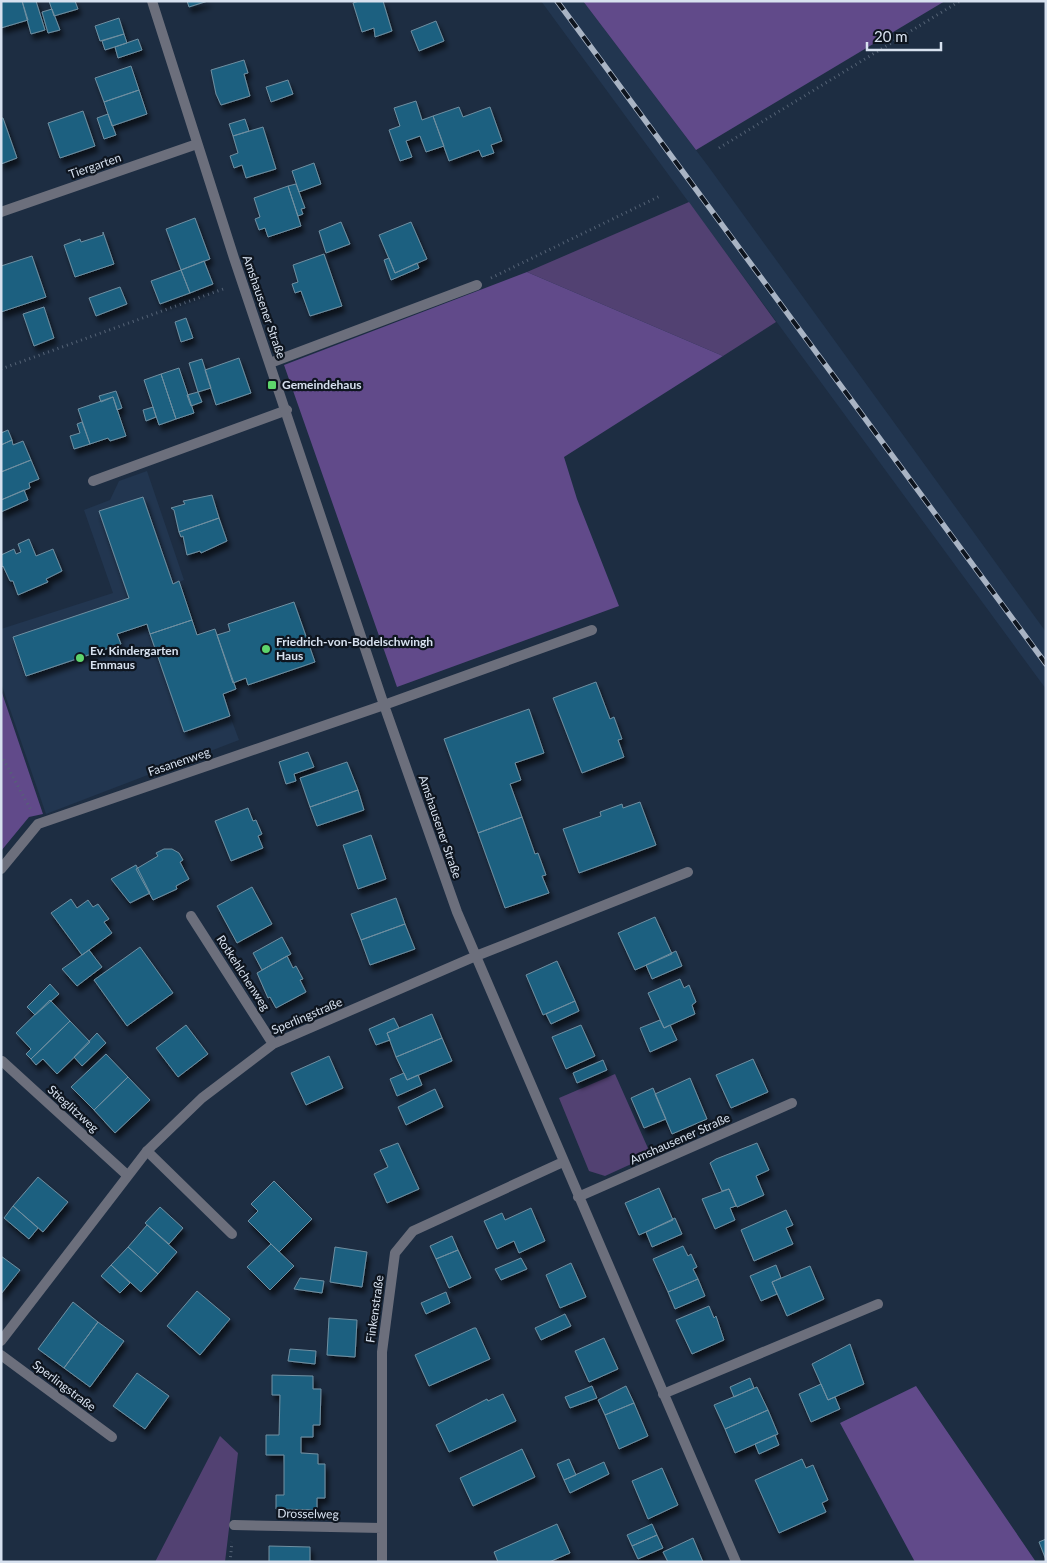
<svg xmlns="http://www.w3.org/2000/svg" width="1047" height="1563" font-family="Lato,sans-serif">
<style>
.built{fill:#223650}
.green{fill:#524172}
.forest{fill:#614a8a}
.building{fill:#1f6180;stroke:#6f8fa1;filter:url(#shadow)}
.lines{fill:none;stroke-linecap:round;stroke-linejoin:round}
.path{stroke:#556376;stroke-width:3;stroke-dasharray:1 4;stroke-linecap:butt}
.lane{stroke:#6c6f7c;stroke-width:10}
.street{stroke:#6c6f7c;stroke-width:10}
.rail-casing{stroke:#a9b4c4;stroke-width:5.5}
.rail{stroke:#0e151f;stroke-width:4;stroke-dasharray:11;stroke-linecap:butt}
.poi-dot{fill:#5ed56c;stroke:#0e151f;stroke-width:2}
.labels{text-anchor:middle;stroke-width:4.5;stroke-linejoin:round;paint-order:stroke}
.street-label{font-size:12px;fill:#d7e1ef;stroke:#0e151f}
.poi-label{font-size:12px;font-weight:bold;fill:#d7e1ef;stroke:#0e151f;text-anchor:start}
</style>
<defs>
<filter id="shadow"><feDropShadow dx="3" dy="5.5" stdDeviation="2.5" flood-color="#0009"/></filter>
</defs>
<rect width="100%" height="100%" fill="#1d2d42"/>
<path class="built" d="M541 1H583L708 166 1046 632V689Z
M147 471 184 580 179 582 192 620 151 634 187 730 230 716 239 740 46 814 1 683V629L113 593 84 510 110 500 119 481Z"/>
<path class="green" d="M689 202 776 322 723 356 527 272Z
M615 1074 651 1155 605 1176 589 1171 559 1098Z
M220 1436 238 1453 225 1562H155Z"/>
<path class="forest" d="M583 1H945L696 150Z
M527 272 723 356 564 457 577 499 619 606 397 687 284 365Z
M1 690 43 814 29 817 1 851Z
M916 1386 1036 1562H915L840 1423Z"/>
<path class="building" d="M1 1H22L28 20 1 28Z
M22 1H36L45 30 31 34Z
M49 1H75L78 9 54 16Z
M187 1H208L189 7Z
M359 1H383L392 31 375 37 374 28 362 32 353 3Z
M52 9 60 30 48 33 42 12Z
M119 18 124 34 100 41 95 26Z
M436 21 444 41 419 51 411 31Z
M124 34 127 43 105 50 102 41Z
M138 39 142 50 118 58 115 47Z
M244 60 248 73 244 74 250 96 221 105 216 94 211 70Z
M131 66 139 90 104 102 95 78Z
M288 80 293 94 271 102 266 87Z
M139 90 147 114 112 126 104 102Z
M416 101 422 120 433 116 444 146 426 152 420 136 406 141 412 157 400 161 389 130 400 126 394 108Z
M459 107 463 117 490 107 502 141 491 145 494 153 482 157 479 150 449 161 433 116Z
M83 111 95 146 60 158 48 123Z
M108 114 116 135 104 139 97 118Z
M1 118H3L17 158 1 164Z
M245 119 249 131 233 136 229 124Z
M263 127 276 169 246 178 242 165 234 168 230 156 238 153 233 136Z
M314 163 321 184 299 192 292 171Z
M296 184 305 208 301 209 303 214 298 216 288 186Z
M288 186 301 226 268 237 265 228 259 230 255 219 260 217 254 198Z
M195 218 210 259 181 270 166 229Z
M341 222 350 244 326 253 319 231Z
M411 222 427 259 395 273 379 235Z
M103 232 114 264 75 277 64 245 80 239 81 242 103 235Z
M324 254 342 306 310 316 301 291 295 293 292 284 298 282 293 265Z
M32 256 46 297 1 312V266Z
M389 258 395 273 417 263 419 268 391 280 384 260Z
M204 261 213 284 190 293 181 270Z
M181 270 190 293 160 304 151 281Z
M120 287 127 304 96 316 89 298Z
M44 307 54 338 34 346 23 314Z
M186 318 193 338 181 342 175 322Z
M239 358 251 393 216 405 205 370Z
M202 359 211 388 198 392 189 363Z
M179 368 194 413 176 419 161 374Z
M161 374 176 419 159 425 144 380Z
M116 391 122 408 117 410 113 397 101 402 99 396Z
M198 392 202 402 191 406 187 395Z
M113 397 126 436 110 441 108 438 90 444 78 409Z
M153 407 156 417 146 421 143 410Z
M82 422 90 444 74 449 70 436 80 433 77 424Z
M8 430 12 440 1 445V433Z
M12 440 13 445 23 441 31 460 1 472V445Z
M31 460 39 479 29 483 30 488 1 500V472Z
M24 490 28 500 1 512V500Z
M212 495 219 518 179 532 174 510 171 508 185 504 183 501Z
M143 497 173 584 179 581 192 620 150 634 147 624 117 634 121 644 26 676 13 637 129 598 99 511Z
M219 518 227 541 201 553 200 551 187 555 183 536 181 537 179 532Z
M29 539 36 556 53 549 62 571 46 579 48 582 18 595 13 581H10L3 566 2 567 1 555 14 549 16 554 21 552 18 544Z
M294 602 315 662 248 685 246 678 233 683 217 635 230 631 228 624Z
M192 620 197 635 215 629 236 689 223 694 230 716 184 732 150 634Z
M596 682 610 719 614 717 622 739 618 740 624 757 582 773 553 698Z
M529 709 544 753 515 763 521 780 510 784 522 817 478 833 444 739Z
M308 752 314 767 294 774 296 781 286 784 279 762Z
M347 762 358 790 310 807 300 778Z
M358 790 364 810 317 826 310 807Z
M640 802 656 845 579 873 563 829 601 816 600 812 622 804 623 808Z
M248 808 253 821 256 820 262 834 258 836 263 848 231 861 215 821Z
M522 817 535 854 538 853 546 875 542 876 549 893 505 908 478 833Z
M371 835 386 879 358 889 343 845Z
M164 849H172L179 853 183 860 180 862 189 879 176 886 177 889 153 900 136 869 158 856 156 853Z
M136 865 150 893 130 903 111 879Z
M252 887 272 924 237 943 217 906Z
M396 898 405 924 361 940 351 914Z
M71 899 77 908 88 900 93 907 98 904 109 919 104 922 112 933 82 955 51 913Z
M655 917 672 954 635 970 618 933Z
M405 924 415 949 370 965 361 940Z
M282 937 291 954 262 970 253 953Z
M140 947 173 993 127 1026 94 980Z
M89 950 102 967 77 986 62 969Z
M676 951 682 966 652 979 646 965Z
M287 956 293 968 296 966 303 979 300 980 306 992 276 1008 270 997 268 998 257 973Z
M557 961 575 1001 543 1015 526 975Z
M680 979 684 988 689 985 696 1002 692 1005 695 1014 664 1028 648 993Z
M50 984 59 994 35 1015 27 1007Z
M50 1000 70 1021 31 1059 26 1054 31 1049 16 1033Z
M575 1001 579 1011 551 1024 546 1014Z
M432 1014 442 1038 396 1057 387 1033Z
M394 1018 399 1028 387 1033 390 1040 376 1045 369 1029Z
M660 1020 664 1028 670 1025 677 1040 650 1052 640 1028Z
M70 1021 90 1042 57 1074 43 1059 36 1065 31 1059Z
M186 1025 208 1054 178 1077 156 1048Z
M581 1025 595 1056 566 1069 552 1037Z
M97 1033 106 1043 82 1066 74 1057Z
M442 1038 452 1061 407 1080 396 1057Z
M106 1054 128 1077 94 1110 71 1087Z
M329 1056 343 1088 306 1105 291 1073Z
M753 1059 768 1092 731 1108 716 1075Z
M603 1060 607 1070 577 1083 573 1073Z
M404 1073 407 1080 418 1075 422 1085 397 1096 390 1079Z
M128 1077 150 1100 115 1133 94 1110Z
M690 1078 707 1119 672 1134 655 1094Z
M653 1088 666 1119 644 1128 631 1098Z
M435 1089 443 1107 406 1125 398 1107Z
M398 1143 419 1189 387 1203 374 1174 388 1167 380 1150Z
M757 1143 769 1170 756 1176 764 1195 737 1207 729 1189 722 1191 710 1163 716 1159Z
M38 1177 68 1202 43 1232 13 1206Z
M274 1181 312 1219 279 1252 248 1221 258 1211 251 1204Z
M659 1188 673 1220 639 1235 625 1203Z
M729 1189 736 1206 730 1208 735 1220 715 1229 702 1199Z
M13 1206 38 1228 29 1239 4 1218Z
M160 1207 183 1228 169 1244 145 1223Z
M531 1208 545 1241 519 1253 514 1241 497 1249 484 1221 502 1213 505 1220Z
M786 1210 793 1225 786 1228 793 1244 754 1261 741 1230Z
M675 1218 682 1234 652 1247 646 1232Z
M147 1225 177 1252 158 1274 128 1247Z
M452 1236 458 1250 436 1259 430 1246Z
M271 1244 294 1266 270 1290 247 1267Z
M683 1246 688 1256 691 1254 697 1267 693 1269 698 1279 668 1292 653 1259Z
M128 1247 158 1274 141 1292 111 1265Z
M335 1247 367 1252 362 1287 330 1282Z
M458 1250 471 1278 449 1288 436 1259Z
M1 1256 20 1270 1 1294Z
M521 1258 527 1269 501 1280 495 1269Z
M571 1263 586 1297 560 1308 546 1275Z
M111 1265 130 1283 120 1293 101 1276Z
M776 1265 781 1278 772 1282 777 1294 761 1301 750 1276Z
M810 1266 824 1299 787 1316 772 1282Z
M300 1278 324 1281 322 1293 294 1289Z
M698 1279 705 1296 675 1309 668 1292Z
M197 1291 230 1319 200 1355 167 1326Z
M446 1292 450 1303 426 1314 421 1303Z
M73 1302 98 1322 64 1368 38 1349Z
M709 1306 714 1318 716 1316 724 1340 692 1354 676 1320Z
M565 1314 571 1326 541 1340 535 1328Z
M329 1318 357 1320 355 1357 327 1355Z
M98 1322 124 1341 90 1387 64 1368Z
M474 1328H476L490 1359 429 1386 415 1355Z
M604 1338 618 1369 589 1382 575 1351Z
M850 1344 864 1384 828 1400 812 1364Z
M290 1349 316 1351 315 1364 288 1361Z
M137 1373 169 1396 145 1429 113 1406Z
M272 1375 313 1376V1389H321L320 1425H313V1437H301V1453L318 1454V1464H325V1498H317V1510L276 1509V1495H284V1455H266V1435H279L280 1395H272Z
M750 1378 754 1388 734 1397 730 1387Z
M821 1384 828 1400 835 1397 840 1409 811 1422 799 1394Z
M592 1386 597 1398 570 1408 565 1397Z
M626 1386 634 1403 605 1415 598 1400Z
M757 1387 768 1410 725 1429 714 1405Z
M503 1394 516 1421 449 1452 436 1425 487 1399 488 1401Z
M634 1403 648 1436 619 1449 605 1415Z
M768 1410 778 1434 735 1453 725 1429Z
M775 1435 779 1445 759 1454 755 1444Z
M522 1449 535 1477 473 1506 460 1478Z
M569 1459 576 1475 564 1480 557 1464Z
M802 1459 806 1468 813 1465 828 1500 822 1503 826 1512 779 1533 755 1480Z
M604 1462 609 1474 570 1493 564 1480Z
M662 1468 678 1505 648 1519 632 1481Z
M557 1524 570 1553 549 1562H498L494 1552Z
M652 1524 657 1535 632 1546 627 1535Z
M657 1535 663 1548 638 1559 632 1546Z
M693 1538 703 1562H668L663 1552Z
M1046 1539V1560L1039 1542Z
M269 1546 310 1547V1561L318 1562H269Z"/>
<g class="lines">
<path class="path" d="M719 148 960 1
M491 278 660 196
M1 369 226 288
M1 755 31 810
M230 1562 232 1542"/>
<path class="lane" d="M270 363 477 285
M93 481 287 410
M147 1151 232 1234"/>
<path class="street" d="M152 1 234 258 384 705 457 912 736 1562
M1 212 197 144
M1 869 38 824 384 705 592 630
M191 916 273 1044
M2 1061 127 1175
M578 1197 792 1103
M1 1341 147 1151 202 1098 273 1044 476 956 688 872
M1 1355 112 1437
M663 1394 878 1304
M234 1525 382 1528
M382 1562V1352L395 1253 413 1231 563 1162"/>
<g class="rail-casing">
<path id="rail" d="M557 1 1046 664"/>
</g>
<use href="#rail" class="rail"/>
</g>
<g class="poi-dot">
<rect x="267" y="380" width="10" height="10" rx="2.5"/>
<circle cx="266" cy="649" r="5"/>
<circle cx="80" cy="658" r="5"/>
</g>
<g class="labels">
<g class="street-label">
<text transform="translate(95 166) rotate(-19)" y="4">Tiergarten</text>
<text transform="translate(264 307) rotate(71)" y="4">Amshausener Straße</text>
<text transform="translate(179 762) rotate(-19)" y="4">Fasanenweg</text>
<text transform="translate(440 827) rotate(71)" y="4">Amshausener Straße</text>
<text transform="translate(243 973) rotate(57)" y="4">Rotkehlchenweg</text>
<text transform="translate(307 1016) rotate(-23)" y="4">Sperlingstraße</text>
<text transform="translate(73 1109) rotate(42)" y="4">Stieglitzweg</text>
<text transform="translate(680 1139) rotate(-24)" y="4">Amshausener Straße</text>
<text transform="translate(375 1309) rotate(-82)" y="4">Finkenstraße</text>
<text transform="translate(64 1386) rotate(37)" y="4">Sperlingstraße</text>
<text transform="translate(308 1514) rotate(1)" y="4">Drosselweg</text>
</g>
<g class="poi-label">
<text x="282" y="389">Gemeindehaus</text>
<text x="276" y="646">Friedrich-von-Bodelschwingh<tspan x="276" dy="14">Haus</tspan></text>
<text x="90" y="655">Ev. Kindergarten<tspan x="90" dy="14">Emmaus</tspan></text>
</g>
</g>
<rect width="1047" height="1563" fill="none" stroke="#d7e1ef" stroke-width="5"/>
<path d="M867 42v8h74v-8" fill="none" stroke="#d7e1ef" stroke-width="2.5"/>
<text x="874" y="42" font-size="15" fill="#d7e1ef" stroke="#0e151f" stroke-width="4" paint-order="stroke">20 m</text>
</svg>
